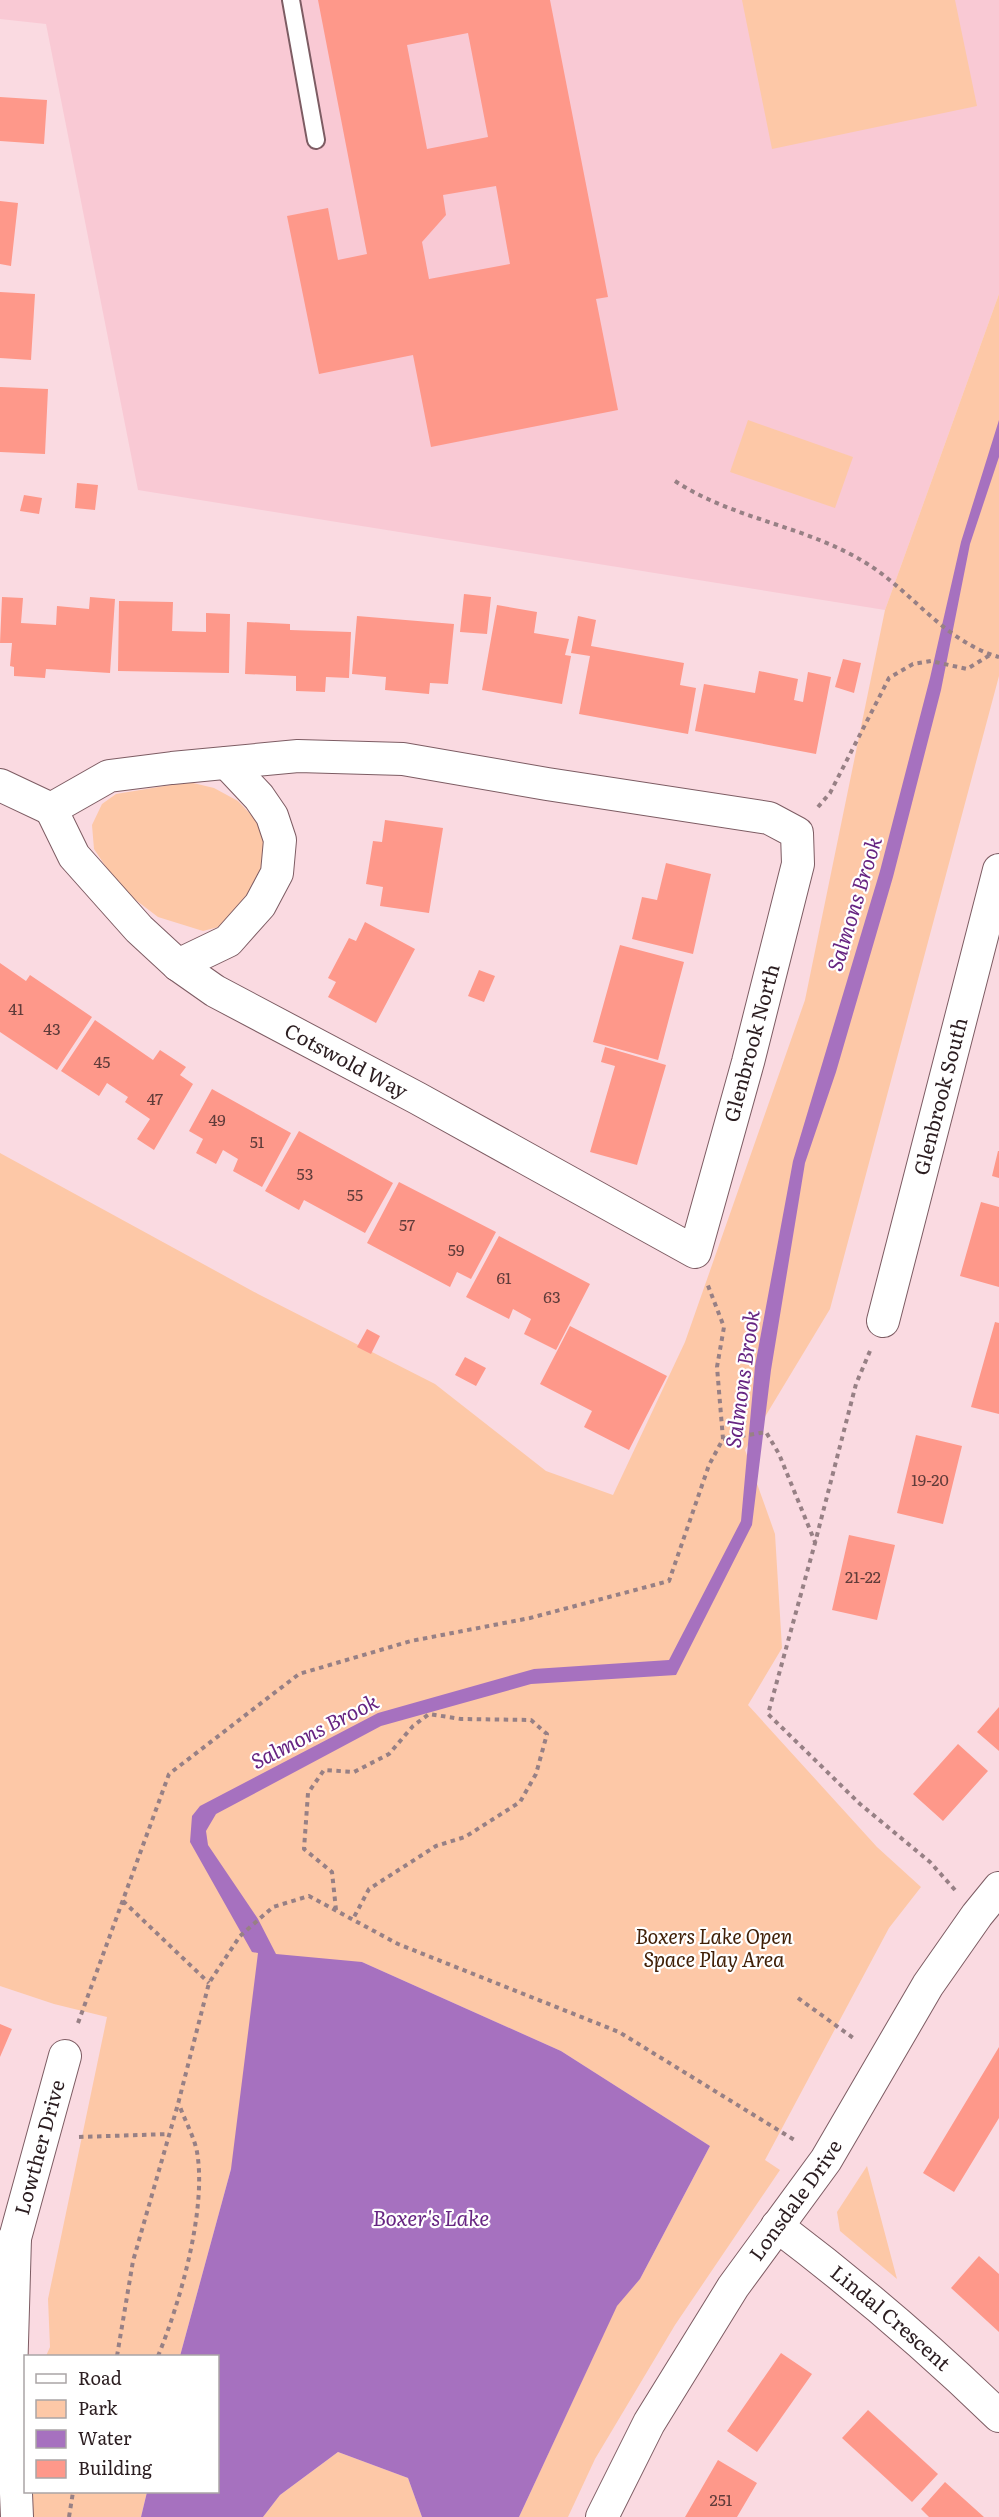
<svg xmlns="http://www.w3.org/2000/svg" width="999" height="2517" font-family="Literata,serif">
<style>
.built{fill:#f9c9d4}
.green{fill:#fdc8a7}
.water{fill:#a671bf}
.building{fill:#fe988a;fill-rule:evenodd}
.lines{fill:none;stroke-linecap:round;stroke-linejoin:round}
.lane-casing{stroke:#7d5c63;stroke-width:20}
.street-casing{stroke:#7d5c63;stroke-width:34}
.path{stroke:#978085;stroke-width:4;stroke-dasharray:4.5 4.5;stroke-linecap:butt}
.lane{stroke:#fff;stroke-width:16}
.street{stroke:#fff;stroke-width:32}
.labels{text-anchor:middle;stroke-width:4.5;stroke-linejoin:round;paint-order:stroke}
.number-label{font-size:16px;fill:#603c3a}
.street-label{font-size:20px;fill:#2b1d20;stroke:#fff}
.park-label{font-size:20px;font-style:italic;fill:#412007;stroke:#fff}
.water-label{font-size:21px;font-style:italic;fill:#672582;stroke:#fff}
</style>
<rect width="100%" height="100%" fill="#fadae1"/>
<path class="built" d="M0 0H999V294L885 610 138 490 46 24 0 19Z"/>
<path class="green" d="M742 0H955L977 106 772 149Z
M999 294V676L830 1309 745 1450 775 1534 782 1648 748 1705 877 1847 921 1887 889 1928 765 2160 780 2170 675 2325 595 2459 568 2517H519L617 2305 640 2279 710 2146 561 2051 362 1962 231 2169 180 2356H46L50 2347 48 2299 107 2017 54 2004 0 1986V1153L258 1294 435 1384 546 1471 613 1495 685 1342 805 1000 885 610Z
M748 420 853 457 835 508 730 472Z
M189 782 214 788 238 801 255 819 266 843 259 891 226 925 203 931 158 917 120 888 94 849 92 825 102 804 116 794Z
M867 2166 897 2279 840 2231 837 2212Z
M338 2452 408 2478 422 2517H263L280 2495Z
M29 2492H147L141 2517H30Z"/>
<path class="water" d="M999 420V457L970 544 941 690 893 877 836 1072 805 1163 771 1370 752 1525 676 1675 531 1684 381 1726 216 1814 206 1831 208 1845 258 1919 276 1954 362 1962 561 2051 710 2146 640 2279 617 2306 519 2517H422L408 2478 338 2452 280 2495 263 2517H141L147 2492H218V2356H180L231 2169 258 1953 252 1952 190 1842 192 1816 200 1806 378 1713 534 1669 669 1660 741 1521 755 1366 793 1161 880 871 930 678 961 542Z"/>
<path class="building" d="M318 0H550L608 297 596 299 618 410 431 447 413 355 319 374 287 216 328 208 338 260 367 254ZM468 33 488 137 427 149 407 45ZM496 186 510 264 429 279 422 242 446 215 443 195Z
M0 97 47 100 44 144 0 141Z
M0 201 18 203 11 266 0 264Z
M0 292 35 294 31 360 0 358Z
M0 387 48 389 45 454 0 452Z
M77 483 98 485 95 510 75 508Z
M24 495 42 498 39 514 20 511Z
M464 594 491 597 487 634 460 632Z
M2 597 23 598 21 623 56 625 57 606 89 609 90 597 115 599 110 673 46 669 45 678 14 676V667L10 666 12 643H0Z
M119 601 173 602 172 631 206 632V613L230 614 229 673 118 671Z
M497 605 537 612 534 633 569 639 565 655 571 656 562 704 482 690Z
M357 616 454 624 448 684 430 683 429 694 385 690 386 677 352 674Z
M578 616 596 620 591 646 684 663 680 685 696 688 688 734 579 714 590 656 571 653Z
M247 622 290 624V630L351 632 349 678 326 677 325 692 296 691V676L245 674Z
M843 659 861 663 854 693 835 687Z
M759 671 798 679 794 700 803 702 808 672 831 677 816 754 695 731 704 684 755 693Z
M385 820 443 828 429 913 380 906 383 887 366 884 373 841 382 842Z
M666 863 711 874 693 954 632 939 642 897 657 900Z
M365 922 415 949 376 1023 328 997 336 982 328 978 349 938 356 941Z
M620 945 684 962 658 1060 593 1042Z
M0 963 26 981 30 975 92 1017 57 1070 0 1032Z
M479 970 495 976 484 1002 468 996Z
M95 1020 153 1060 160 1050 186 1067 180 1075 193 1084 154 1150 137 1139 150 1119 125 1102 128 1097 107 1083 99 1096 61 1071Z
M605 1047 666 1065 637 1165 590 1152 615 1066 601 1062Z
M212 1089 291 1133 262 1187 233 1171 238 1159 223 1150 216 1164 196 1153 203 1139 189 1131Z
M299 1131 393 1183 365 1233 304 1200 299 1210 265 1191Z
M998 1151H999V1178L992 1176Z
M399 1182 496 1232 471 1279 457 1272 450 1287 367 1243Z
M981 1202 999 1207V1287L960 1276Z
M499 1236 590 1284 556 1350 524 1334 531 1319 513 1309 509 1319 466 1297Z
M995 1322 999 1323V1414L971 1407Z
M570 1326 667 1376 629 1450 584 1427 592 1411 540 1384Z
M367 1329 380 1336 371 1354 357 1347Z
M465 1357 486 1368 476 1386 455 1375Z
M916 1435 962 1446 943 1524 897 1513Z
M849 1535 895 1545 877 1620 832 1610Z
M999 1707V1751L977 1732Z
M958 1744 988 1771 943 1821 913 1794Z
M0 2024 12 2029 0 2057Z
M999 2047V2118L954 2192 923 2173Z
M979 2256 999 2274V2332L951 2288Z
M781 2353 812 2374 757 2452 727 2431Z
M868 2410 938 2474 912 2502 842 2438Z
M718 2460 757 2483 737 2517H685Z
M945 2482 984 2517H929L921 2509Z"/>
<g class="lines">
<g class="lane-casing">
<path id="lane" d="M291 0 316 140"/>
</g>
<g class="street-casing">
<g id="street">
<path d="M298 756 403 759 547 784 769 818 797 833 798 864 748 1062 695 1252 417 1098 215 991 178 965 139 929 74 856 51 809 109 776 172 768Z"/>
<path d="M0 785 51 809"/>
<path d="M178 965 228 941 260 905 277 873 280 840 272 816 259 797 227 763"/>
<path id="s1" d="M883 1321 999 870"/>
<path id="s2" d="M777 2226C855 2285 929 2348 999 2416"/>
<path id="s3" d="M15 2238 65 2056"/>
<path d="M0 2256 15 2238 11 2377 17 2517"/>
<path id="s4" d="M602 2517 649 2423 733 2287 826 2160 928 1985 977 1915 999 1888"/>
</g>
</g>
<path class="path" d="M675 481C737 522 815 526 878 571 918 600 949 643 999 657
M818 807 830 793 889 678 913 664 931 661 967 669 990 655
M870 1351 856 1384 815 1543 768 1714 860 1804 930 1862 955 1890
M723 1439 766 1432 779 1454 815 1542
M123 1901 209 1983
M336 1910 332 1872 304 1849 308 1793 324 1770 354 1772 389 1754 413 1726 429 1714 461 1719 531 1720 547 1734 536 1774 520 1802 465 1837 436 1846 369 1889 353 1919
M798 1998 856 2040
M78 2023 169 1774 299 1674 411 1641 530 1618 669 1581 709 1465 723 1439 717 1367 724 1327 707 1283
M79 2137 169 2134
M117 2356 133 2261 178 2104 209 1983 240 1936 273 1907 309 1896 398 1944 619 2032 796 2141
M158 2356C180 2303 207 2209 197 2152 194 2136 184 2119 179 2104
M69 2517 73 2492"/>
<use href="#lane" class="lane"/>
<use href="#street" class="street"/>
</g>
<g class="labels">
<g class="number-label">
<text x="16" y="1015">41</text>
<text x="52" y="1035">43</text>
<text x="102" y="1068">45</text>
<text x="155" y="1105">47</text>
<text x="217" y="1126">49</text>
<text x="257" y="1148">51</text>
<text x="305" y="1180">53</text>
<text x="355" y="1201">55</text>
<text x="407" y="1231">57</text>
<text x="456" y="1256">59</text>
<text x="504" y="1284">61</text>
<text x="552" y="1303">63</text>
<text x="930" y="1486">19-20</text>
<text x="863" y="1583">21-22</text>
<text x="721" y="2506">251</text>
</g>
<g class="street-label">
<text transform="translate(752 1043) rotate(-75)" y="7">Glenbrook North</text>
<text transform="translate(346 1061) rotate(28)" y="7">Cotswold Way</text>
<text dy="7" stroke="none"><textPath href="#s1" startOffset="232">Glenbrook South</textPath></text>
<text dy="7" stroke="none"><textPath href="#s3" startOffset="94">Lowther Drive</textPath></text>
<text dy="7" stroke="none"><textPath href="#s4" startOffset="372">Lonsdale Drive</textPath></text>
<text dy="7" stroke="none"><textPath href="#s2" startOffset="146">Lindal Crescent</textPath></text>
</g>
<g class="park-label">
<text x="714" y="1944">Boxers Lake Open<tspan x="714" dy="23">Space Play Area</tspan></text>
</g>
<g class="water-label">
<text transform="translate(855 904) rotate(-73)" y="7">Salmons Brook</text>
<text transform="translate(743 1379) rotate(-82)" y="7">Salmons Brook</text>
<text transform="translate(315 1732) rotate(-27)" y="7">Salmons Brook</text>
<text x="431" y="2226">Boxer's Lake</text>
</g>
</g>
<rect x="24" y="2355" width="195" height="138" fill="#ffffff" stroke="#aaa5a6" stroke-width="1.5"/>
<rect x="36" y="2374" width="30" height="9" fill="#ffffff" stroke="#aaa5a6" stroke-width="1.5"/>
<text x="78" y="2385" font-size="18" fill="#2b1d20">Road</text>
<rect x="36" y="2400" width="30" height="18" fill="#fdc8a7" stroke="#aaa5a6" stroke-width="1.5"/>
<text x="78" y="2415" font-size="18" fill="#2b1d20">Park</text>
<rect x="36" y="2430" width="30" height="18" fill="#a671bf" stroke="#aaa5a6" stroke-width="1.5"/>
<text x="78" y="2445" font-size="18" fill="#2b1d20">Water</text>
<rect x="36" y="2460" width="30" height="18" fill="#fe988a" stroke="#aaa5a6" stroke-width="1.5"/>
<text x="78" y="2475" font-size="18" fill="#2b1d20">Building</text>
</svg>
